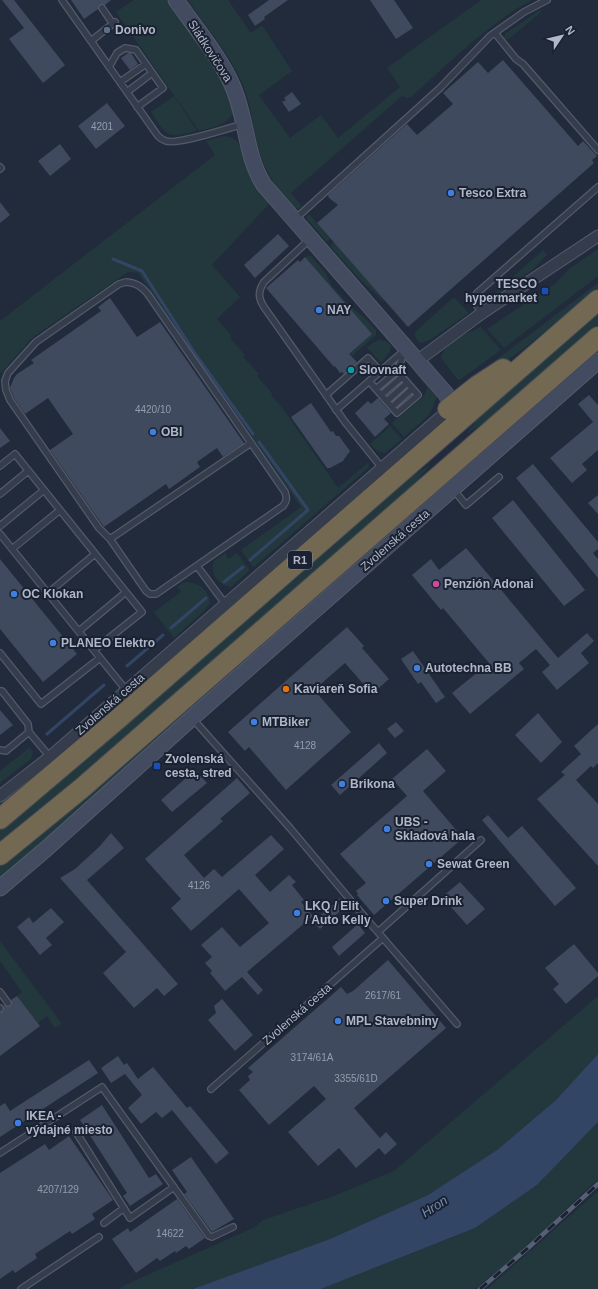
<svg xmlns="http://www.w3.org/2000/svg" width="598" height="1289" font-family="Helvetica,sans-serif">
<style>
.green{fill:#23383d}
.water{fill:#334565}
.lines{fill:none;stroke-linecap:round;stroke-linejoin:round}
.stream{stroke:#334565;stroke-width:3}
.building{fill:#3f4a5f}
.lane-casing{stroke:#535a6a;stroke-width:8}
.street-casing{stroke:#535a6a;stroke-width:13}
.secondary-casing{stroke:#535a6a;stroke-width:17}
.highway-casing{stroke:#404757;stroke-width:22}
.lane{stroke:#353d4c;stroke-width:5.5}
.street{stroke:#353d4c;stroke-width:11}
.secondary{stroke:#424b60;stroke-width:15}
.highway{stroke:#736851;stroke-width:20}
.rail-casing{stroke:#566074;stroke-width:4.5}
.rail{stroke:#1a2231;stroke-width:3;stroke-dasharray:9;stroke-linecap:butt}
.service-dot{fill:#5c6f8a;stroke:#1a2231;stroke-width:1.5}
.shop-dot{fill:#3f7fe0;stroke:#1a2231;stroke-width:1.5}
.transit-dot{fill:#1a4fb4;stroke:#1a2231;stroke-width:1.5}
.culture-dot{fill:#0f9aa8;stroke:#1a2231;stroke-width:1.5}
.hotel-dot{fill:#d1479c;stroke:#1a2231;stroke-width:1.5}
.food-dot{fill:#e8710a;stroke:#1a2231;stroke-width:1.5}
.labels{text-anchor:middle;stroke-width:4;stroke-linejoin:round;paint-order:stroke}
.number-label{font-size:10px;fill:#949cae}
.shield{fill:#1a2231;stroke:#838a9b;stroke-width:1}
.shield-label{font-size:11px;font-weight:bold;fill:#b0b7c8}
.poi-label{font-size:12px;font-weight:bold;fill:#b0b7c8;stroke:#1a2231;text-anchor:start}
.street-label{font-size:12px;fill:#b0b7c8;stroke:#1a2231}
.water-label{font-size:13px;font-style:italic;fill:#758cb2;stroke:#1a2231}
</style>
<rect width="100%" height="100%" fill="#212b3c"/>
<path class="green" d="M134 0H171L215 63 228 89 234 112C225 126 214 127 199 131L116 12Z
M188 0H228L251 33 262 25 292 71 259 95 290 138 321 115 338 138 400 87 387 68 481 0H532C490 22 447 65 411 97L407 98 402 96 291 193 302 206 298 209 295 208 292 205C282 194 272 182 266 168 253 142 254 112 243 85 230 54 206 27 188 0Z
M540 10 541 12 509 39H505L504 36 506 33Z
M174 96 197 131C166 138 168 138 151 112Z
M224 136 230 137 236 140 240 145 248 168 270 203 212 265 240 297 217 319 232 336 230 338 245 355 243 357 259 374 257 376 272 393 271 395 281 406 338 488 368 463 369 467 255 566 253 567 241 550 301 507 138 273 128 272 33 337 0 374V321L215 155 206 141Z
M309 214 330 238 327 242 306 218Z
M334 242 385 301 384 302 373 291 362 282 330 246Z
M598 249V276L504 348 487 329 556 283 569 269Z
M543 250 547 255 532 270 484 303 479 302V298L483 294 488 299Z
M308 256H311L325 272 332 286 351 307 364 317 376 330V335L338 368 334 367 372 334 305 257Z
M598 283V290L519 352 497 367 463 385Z
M454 297 469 313 430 340 420 343C416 339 413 335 417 330Z
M598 309V327L493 417 466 434 487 407Z
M481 327 501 350 461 379 458 380 441 358C446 341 466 334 481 327Z
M378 340C384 340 387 341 391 346L390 351 381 363 367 347Z
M598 348V353L0 880V866Z
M415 368 436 393 438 397C433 401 434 408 430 413 423 422 412 429 404 437L392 423 423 397 426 392 427 387 414 372Z
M390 426 402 439 385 453C379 452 374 449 370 444Z
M430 465 403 497 79 781 0 845V827L395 486Z
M225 553 228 559 237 553 249 569V571L231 587C218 585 210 574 214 561Z
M187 582C200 583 209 590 210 603L205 610 174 638 154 612 181 592 177 587 182 583Z
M24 742 29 747 33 752 31 759 0 783V771L29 748Z
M0 941 62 1024 55 1028 47 1016 38 1023 17 996 22 992 0 961Z
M598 996V1054L556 1100 497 1150 428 1195 330 1239 193 1289H118L136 1280 255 1227 263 1220 334 1196 394 1171Z
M598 1122V1179L520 1252 475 1289H321L475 1228 537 1185Z
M598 1191V1289H487Z"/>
<path class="water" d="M598 1054V1122L537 1185 475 1228 321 1289H193L330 1239 428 1195 497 1150 556 1100Z"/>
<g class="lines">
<path class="stream" d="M113 259 142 271 196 355 253 434
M250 560 308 510 259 442
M224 582 243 567
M171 628 206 598
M127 666 163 635
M47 734 104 685"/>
</g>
<path class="building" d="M2 0H14L65 65 43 83 9 39 24 28Z
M71 0H111L105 5H99L98 9 84 19Z
M269 0H288L264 17 265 19 255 26 248 15Z
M370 0H394L413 28 396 39Z
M128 53H131L138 64 130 70 121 58Z
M503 60 578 146 583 141 597 156 592 160 594 163 408 327 317 223 338 205 329 198 328 195 388 141 407 124 417 135 453 104 443 93 478 62 488 73Z
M292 92 301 104 289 112 282 102 286 100 284 98Z
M107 103 125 126 96 149 78 126Z
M60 144 71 159 50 176 38 161Z
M0 202 10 215 0 223Z
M278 234 289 246 255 278 244 265Z
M305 257 372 334 349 354 357 362 344 374 342 372 340 373 335 366 334 367 266 288 298 260 300 262Z
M110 298 137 337 160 322 244 443 223 457 217 448 197 462 200 467 169 489 166 484 104 527 50 450 73 434 48 398 25 414 14 398 10 388 14 378 17 374 34 363 31 360 101 311 98 307Z
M589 395 598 405V450L582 464 587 470 572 483 550 458 593 422 578 404Z
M378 398 391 413 384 419 389 424 375 437 355 413 368 401 371 404Z
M311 403 331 432 333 431 336 436H339L350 451 343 461 330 468H327L291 417Z
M0 428 10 441 0 448Z
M533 464 598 542V549L593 553 598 559V578L516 478Z
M598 495V514L588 503Z
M513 500 585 590 564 606 492 518Z
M466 548 558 658 587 633 594 641 581 653 589 663 557 690 542 672 550 665 536 649 519 663 524 669 470 714 452 693 489 663 443 608 441 610 412 575 431 559 439 570Z
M0 559 77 654 43 682 0 629Z
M347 627 364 646 362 648 389 679 372 694 345 663 314 690 351 732 286 790 249 747 245 751 228 732Z
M413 651 445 697 436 703 421 682 418 684 401 659Z
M0 710 13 725 0 735Z
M538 713 562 742 541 763 515 735Z
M396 722 404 731 395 738 387 729Z
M598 724V763L593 768 591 766 576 780 598 804V866L537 799 565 775 561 772 581 754 574 746Z
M379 743 387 753 340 795 331 785Z
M427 749 446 771 423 791 463 838 374 915 357 895 358 894 356 891 366 883 340 854 407 796 392 779Z
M195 770 207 783 172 812 161 800Z
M237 778 250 793 220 819 223 821 184 855 204 878 214 869 222 877 271 835 284 849 255 875 270 892 289 875 296 882 292 885 304 900 301 902 313 916 247 972 263 990 258 995 242 977 225 991 210 973 212 971 205 963 212 957 201 945 222 927 240 947 269 923 239 889 191 931 171 908 181 899 145 859Z
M488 815 508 838 522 826 576 888 555 906 482 820Z
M111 833 124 848 87 880 178 984 164 996 157 988 134 1008 103 973 126 952 60 878 75 869 99 847Z
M460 882 485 909 467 925 442 897Z
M340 898 347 905 320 929 313 922Z
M51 908 64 922 46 938 52 945 40 955 17 927 29 917 33 923Z
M358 924 365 933 339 956 332 947Z
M574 944 598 973V976L566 1004 553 989 559 984 545 968Z
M388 960 446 1028 354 1108 380 1138 386 1132 397 1144 385 1155 379 1148 356 1168 339 1148 318 1166 288 1132 326 1099 314 1086 269 1125 239 1090 250 1080 248 1076 253 1072 248 1068 341 987 347 994 353 991Z
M17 996 40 1026 0 1056V1013L4 1011V1005L8 1007 11 1006 12 1003 11 1000Z
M222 999 253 1035 235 1051 208 1020 216 1013 214 1006Z
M118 1056 124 1065 127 1063 138 1079 153 1067 187 1108 190 1106 229 1153 216 1164 172 1110 162 1118 156 1112 141 1124 128 1108 142 1095 125 1074 111 1083 101 1068Z
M89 1060 98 1073 0 1137V1106L5 1103 10 1111Z
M102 1105 149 1178 156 1174 163 1184 130 1206 123 1196 127 1193 80 1120Z
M69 1136 113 1200 92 1214 95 1219 72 1234 70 1231 35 1254 37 1258 15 1273 13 1270 0 1279V1173L45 1144 49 1150Z
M191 1157 234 1219 212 1232 184 1194 187 1192 172 1170Z
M177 1199 205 1238 189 1249 186 1246 176 1253 175 1251 160 1261 157 1258 136 1273 112 1239 128 1228 130 1232Z"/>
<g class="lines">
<g class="lane-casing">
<path id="lane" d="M62 0 158 136C160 138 163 140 166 141 177 145 229 128 243 124
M102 8 113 24
M495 33 516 59 523 64 598 150
M91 41 115 22
M109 67 117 53 125 48 136 50 163 88 137 107
M120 82 146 64
M127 92 152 73
M0 167 1 168 0 169
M294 220 440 88 490 36 524 12 547 0
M310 239 264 282C258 291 258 298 264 307L345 422 382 468
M126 282C136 283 141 286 147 293L285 492C287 498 287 501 283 506L156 594H150L146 591 110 539 99 528 10 400 6 390 5 381 8 373 36 342 119 284Z
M482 313C478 307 471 300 477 293L598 187
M369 381 397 413 418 395 397 371
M376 389 397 371 405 351
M326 395 368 358 380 371
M381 395 402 377
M387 401 407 383
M392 407 412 389
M336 410 406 349
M0 466 15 454 142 612 94 650
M453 489 466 505 499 477
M0 494 28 471
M0 526 44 490
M0 534 126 690
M110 539 251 443
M12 549 60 510
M197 566 226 605
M48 593 95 554
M79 631 126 592
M0 653 41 704 100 658
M0 691H2L28 724 29 732 50 757
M192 718 290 828 352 902 457 1024
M0 750 6 751 29 732
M378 932 481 840
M0 992 8 1003
M0 1008V1009
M211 1089 383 938
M76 1132 130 1218 174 1187
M0 1153 102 1087 209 1236 212 1237 233 1227
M104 1223 124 1208
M21 1289 99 1237"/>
</g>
<g class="street-casing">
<path id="street" d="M417 361 482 313 598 236
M0 796 50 757 442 416 448 409"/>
</g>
<g class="secondary-casing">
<path id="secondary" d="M176 0C194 26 221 58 233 87 247 119 245 155 264 185L446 394 449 401 448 409
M0 888 46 849 192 718 598 361"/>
</g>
<g class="highway-casing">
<path id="highway" d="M448 409 477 386 503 369
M0 819 119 718 598 300
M0 855 82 788 598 337"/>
</g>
<use href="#lane" class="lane"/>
<use href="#street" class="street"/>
<use href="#secondary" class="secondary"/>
<use href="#highway" class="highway"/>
<g class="rail-casing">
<path id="rail" d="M480 1289 528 1248 598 1184"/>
</g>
<use href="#rail" class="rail"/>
</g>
<circle class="service-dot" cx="107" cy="30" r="4"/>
<g class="shop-dot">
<circle cx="451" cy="193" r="4"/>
<circle cx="319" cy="310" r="4"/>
<circle cx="153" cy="432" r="4"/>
<circle cx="14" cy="594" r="4"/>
<circle cx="53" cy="643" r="4"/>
<circle cx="417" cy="668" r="4"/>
<circle cx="254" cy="722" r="4"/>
<circle cx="342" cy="784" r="4"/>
<circle cx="387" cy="829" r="4"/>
<circle cx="429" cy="864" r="4"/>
<circle cx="386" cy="901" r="4"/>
<circle cx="297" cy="913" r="4"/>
<circle cx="338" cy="1021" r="4"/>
<circle cx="18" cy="1123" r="4"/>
</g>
<g class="transit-dot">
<rect x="541" y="287" width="8" height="8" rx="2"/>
<rect x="153" y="762" width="8" height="8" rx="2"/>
</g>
<circle class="culture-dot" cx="351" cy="370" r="4"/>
<circle class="hotel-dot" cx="436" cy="584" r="4"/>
<circle class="food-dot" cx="286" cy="689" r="4"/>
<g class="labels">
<g class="number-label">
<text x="102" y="130">4201</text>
<text x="153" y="413">4420/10</text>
<text x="305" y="749">4128</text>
<text x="199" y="889">4126</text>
<text x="383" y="999">2617/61</text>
<text x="312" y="1061">3174/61A</text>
<text x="356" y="1082">3355/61D</text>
<text x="58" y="1193">4207/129</text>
<text x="170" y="1237">14622</text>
</g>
<rect class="shield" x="288" y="551" width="24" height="18" rx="3"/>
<g class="shield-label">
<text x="300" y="564">R1</text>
</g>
<g class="poi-label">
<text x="115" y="34">Donivo</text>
<text x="459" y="197">Tesco Extra</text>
<text x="537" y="288" text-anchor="end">TESCO<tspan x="537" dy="14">hypermarket</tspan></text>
<text x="327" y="314">NAY</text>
<text x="359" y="374">Slovnaft</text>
<text x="161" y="436">OBI</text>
<text x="444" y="588">Penzión Adonai</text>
<text x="22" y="598">OC Klokan</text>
<text x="61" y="647">PLANEO Elektro</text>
<text x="425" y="672">Autotechna BB</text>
<text x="294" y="693">Kaviareň Sofia</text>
<text x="262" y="726">MTBiker</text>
<text x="165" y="763">Zvolenská<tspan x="165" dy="14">cesta, stred</tspan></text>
<text x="350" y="788">Brikona</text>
<text x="395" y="826">UBS -<tspan x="395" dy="14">Skladová hala</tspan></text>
<text x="437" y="868">Sewat Green</text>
<text x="394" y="905">Super Drink</text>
<text x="305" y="910">LKQ / Elit<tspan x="305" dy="14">/ Auto Kelly</tspan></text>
<text x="346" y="1025">MPL Stavebniny</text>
<text x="26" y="1120">IKEA -<tspan x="26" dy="14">výdajné miesto</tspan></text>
</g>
<g class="street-label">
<text transform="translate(210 51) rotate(57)" y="4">Sládkovičova</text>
<text transform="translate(395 540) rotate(-41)" y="4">Zvolenská cesta</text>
<text transform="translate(110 704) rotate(-41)" y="4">Zvolenská cesta</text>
<text transform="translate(297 1014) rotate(-41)" y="4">Zvolenská cesta</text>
</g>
<g class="water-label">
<text transform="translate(434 1206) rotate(-33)" y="5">Hron</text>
</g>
</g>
<g transform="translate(562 36) rotate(55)" stroke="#1a2231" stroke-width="3" paint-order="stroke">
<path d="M0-3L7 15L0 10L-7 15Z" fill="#b0b7c8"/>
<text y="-6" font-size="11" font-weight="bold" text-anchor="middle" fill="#b0b7c8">N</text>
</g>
</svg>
